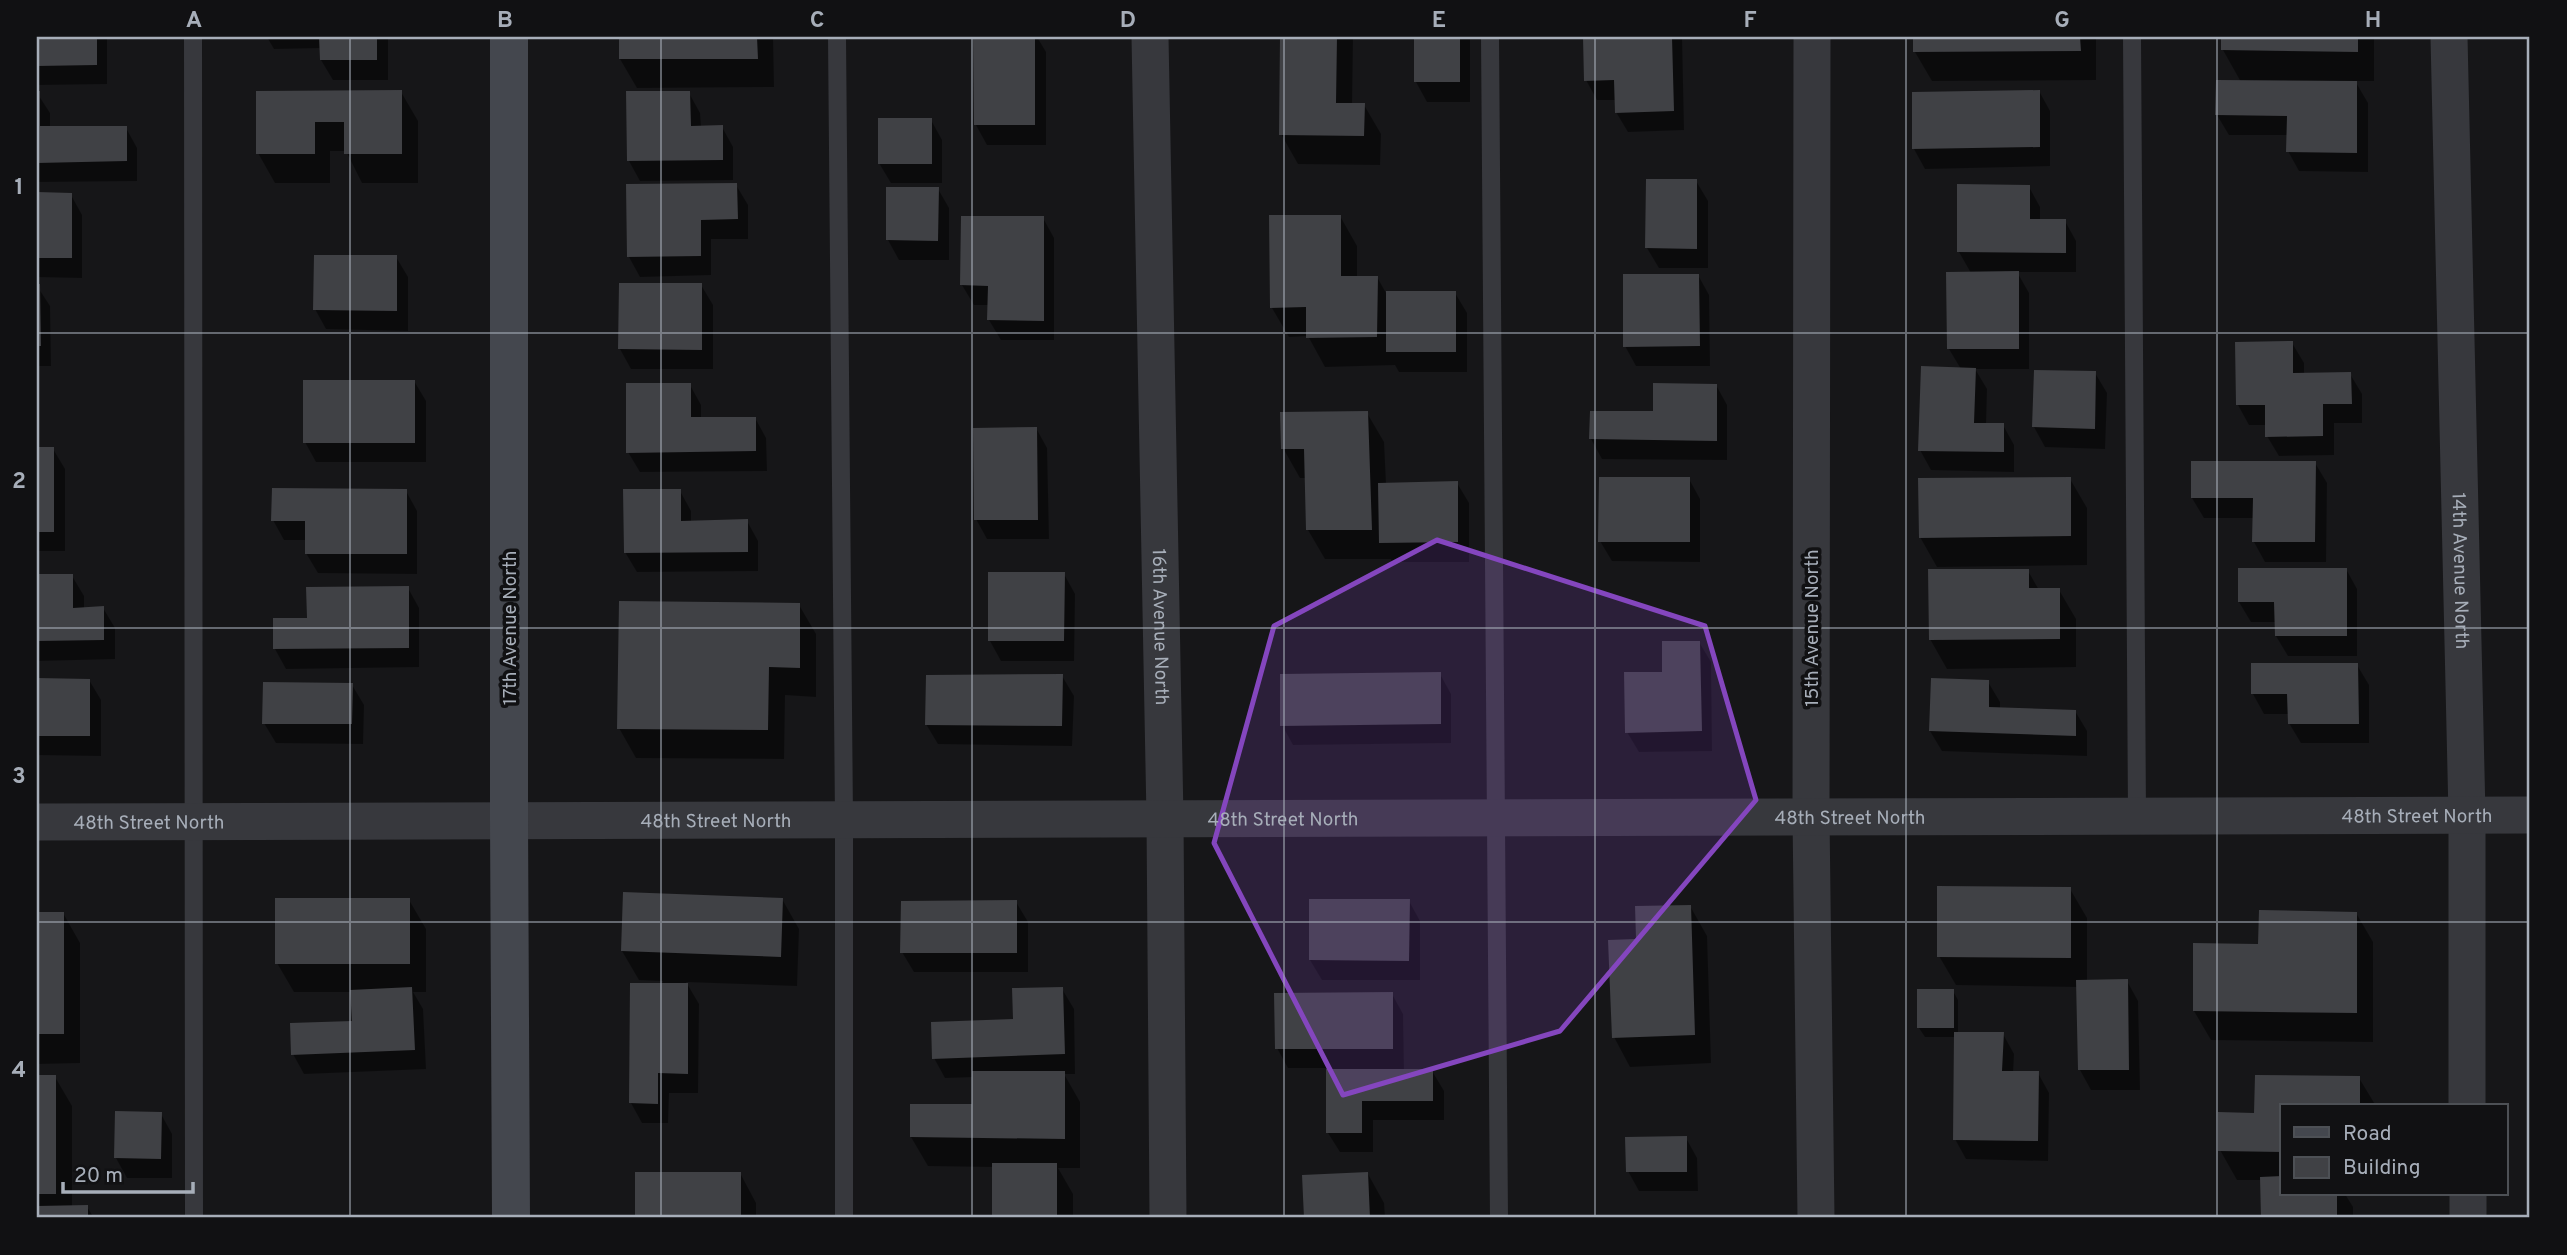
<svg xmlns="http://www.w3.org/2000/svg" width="2567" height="1255" font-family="Overpass,sans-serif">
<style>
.shadow{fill:#0007}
.building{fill:#404145}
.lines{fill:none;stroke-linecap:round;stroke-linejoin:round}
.lane{stroke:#37383d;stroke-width:18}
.street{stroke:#37383d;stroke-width:37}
.secondary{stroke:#44474e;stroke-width:38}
.marked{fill:#8446be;fill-opacity:0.2;stroke:#8446be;stroke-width:5;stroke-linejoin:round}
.grid{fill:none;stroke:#a7aeb9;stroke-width:2;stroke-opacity:0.55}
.labels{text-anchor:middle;stroke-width:7;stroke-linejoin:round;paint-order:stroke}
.street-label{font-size:19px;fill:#a7aeb9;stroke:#111113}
.neatline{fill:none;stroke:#a7aeb9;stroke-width:2.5}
.grid-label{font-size:23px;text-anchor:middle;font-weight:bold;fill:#a7aeb9}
</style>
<rect width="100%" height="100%" fill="#161618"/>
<path class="shadow" d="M37 37H107V84L37 85Z
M267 37H388V80H333L321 60V48L274 49Z
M620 37H773L774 87 637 88 620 59Z
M975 37H1037L1046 52V145H987L976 125Z
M1282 37H1353L1352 105H1364L1381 134 1380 165 1298 164 1281 134Z
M1416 37H1470V102H1427L1416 82Z
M1585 37H1682L1684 130 1628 132 1616 112V100H1597L1586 80Z
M1915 37H2096V80L1932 81 1915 52Z
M2223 37H2374V81H2355L2368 103V172L2299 171 2288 151V135H2229L2217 115 2241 82 2223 50Z
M2039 91 2050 111V166L1925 169 1914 149Z
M401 92 418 121V183H362L346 151H330V183H275L258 153V93Z
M37 93 50 113V128H126L137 148V181L37 182Z
M689 93 700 113 701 127H722L733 147V180L640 181 629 161Z
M931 120 942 140V183H891L879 163Z
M1696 181 1708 201V268H1659L1647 248Z
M736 185 748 205V239H711V275L640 277 629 257Z
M2029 187 2040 207V220L2065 221 2076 241V272H2017L2029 293V369H1975L1987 389 1986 425H2003L2014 445V472L1931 470 1920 450 1961 369 1949 349 1971 273 1959 252Z
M938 189 949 208V260H899L888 240Z
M37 194 71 195 82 215V278L37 277Z
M1340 216 1357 246V278L1377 277 1386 293H1455L1467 313V372H1399L1395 365 1325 367 1308 336 1289 337 1272 308Z
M1043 218 1054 238V340H1001L989 320 990 305H974L962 285Z
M396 257 408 277V331L326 329 315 309Z
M1698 275 1709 295 1710 366H1636L1625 346Z
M701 285 713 305V369H631L620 349Z
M37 286 50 306 51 366H37Z
M2292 343 2304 363V374H2350L2362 394V423H2334V455L2279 456 2267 436V425H2249L2238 405Z
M2095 373 2107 393 2105 449 2045 447 2034 427Z
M414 381 426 401V462H316L305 442Z
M690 385 701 405V419L755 418 766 438 767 471 640 472 628 452Z
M1716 385 1727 405V460L1602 459 1591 439Z
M1367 413 1384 442 1386 484 1457 483 1469 503V562H1392L1391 559H1325L1308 530 1306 478H1300L1283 448Z
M1036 428 1047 448 1049 539H987L976 519Z
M37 449H53L65 469V551H37Z
M2315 463 2327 483 2326 562H2265L2254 542V518H2204L2192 498Z
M1689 479 1700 499V562L1612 561 1600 541Z
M2070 479 2087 508V565L1937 567 1920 537Z
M406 491 417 511V574L318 573 306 553 307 540H284L273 520Z
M680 491 691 511V522L747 521 758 541V571L637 572 625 552Z
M2346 569 2357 589V656H2288L2276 636V622H2251L2239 602Z
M2028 571 2039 590H2059L2076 619V667L1947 669 1930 639Z
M1064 574 1075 594 1074 661H1001L990 641Z
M37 576H72L84 596V609L103 608 115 628V659L37 661Z
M408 588 419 608V667L286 669 275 649 308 620Z
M799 605 816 634V697L785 695 784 759 636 758 619 728Z
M1699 642 1711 662 1712 751 1639 752 1627 732Z
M2357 665 2369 685V743H2301L2289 723V714H2264L2253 694Z
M1440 674 1451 694V743L1293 745 1282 725Z
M1062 676 1074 696 1072 746 938 744 926 724Z
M37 680H89L101 700V756L37 755Z
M1988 682 2000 702V709L2075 711 2087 731V756L1942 751 1930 731Z
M352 685 364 705 363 744 276 743 264 723Z
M2070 889 2087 918V982L2127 981 2138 1001 2140 1090H2091L2080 1070 2078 987 1956 985 1939 956Z
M782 899 799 929 797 986 686 982 699 1004 698 1093H669L668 1123H642L631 1103 663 981 639 980 622 951Z
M409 900 426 929V992H413L423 1009 426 1069 304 1074 293 1054 353 1022 352 992H294L277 963Z
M1409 901 1420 921V980H1322L1310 960Z
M1016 902 1028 922V972H914L902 952Z
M1690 906 1707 936 1711 1063 1630 1067 1614 1037 1638 941Z
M63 913 80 943V1063L37 1064V914Z
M2356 913 2373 942V1042L2211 1040 2194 1011 2260 946Z
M1062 989 1074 1009 1075 1074H1064L1080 1102V1168H1058L1073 1194V1218H993V1167L928 1166 911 1137 974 1106V1077L945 1078 934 1058 1015 1021Z
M1953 991 1958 1000V1034H2003L2014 1054 2013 1073H2038L2049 1093 2048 1161 1966 1159 1955 1139 1956 1037H1925L1919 1028Z
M1392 994 1403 1014 1404 1071H1432L1444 1091V1120H1373V1152H1340L1328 1133 1327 1068H1288L1277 1048Z
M37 1077H55L72 1106V1207H87L94 1218H37Z
M2359 1078 2376 1106H2282V1194H2345L2353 1207V1218H2263L2262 1180H2237L2220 1150 2256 1114Z
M161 1114 172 1134V1178H127L116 1158Z
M1686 1138 1697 1158 1698 1191H1639L1628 1171Z
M740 1173 756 1203V1218H637V1174Z
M1368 1174 1384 1203 1385 1218H1306L1304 1177Z
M410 1217 411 1218H369Z"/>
<path class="building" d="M37 37H97V65L37 66Z
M319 37H377V60H320Z
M619 37H757L758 59H619Z
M973 37H1035V125H974Z
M1280 37H1337L1336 103H1365L1364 136 1279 135Z
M1414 37H1460V82H1414Z
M1583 37H1672L1674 111 1615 113 1614 80 1584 81Z
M1913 37H2080L2081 51 1913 52Z
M2221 37H2358V52L2221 50Z
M2216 80 2357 81V153L2286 152 2287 116 2215 115Z
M402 90V154H344V122H315V154H256V91Z
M2040 90V147L1912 149V92Z
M37 91H40V126H127V161L37 163Z
M626 91H690L691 126 723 125V160L627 161Z
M878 118H932V164H878Z
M1646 179H1697V249L1645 248Z
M737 183 738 219 701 220V256L627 257 626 184Z
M1957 184 2030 185V219H2066V253L1957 252Z
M886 187H939L938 241 886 240Z
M37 192 72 193V258H37Z
M1269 215H1341V276H1378L1377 337 1306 338V307L1270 308Z
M961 216H1044V321L987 320 988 286 960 285Z
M314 255H397V311L313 310Z
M2019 271V349H1947L1946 272Z
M1623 274H1699L1700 346 1623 347Z
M619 283H702V350L618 349Z
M37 284H40L41 346H37Z
M1386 291H1456V352H1386Z
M2293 341V373L2351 372 2352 404H2323V436L2265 437V405H2236L2235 342Z
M1921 366 1976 368 1974 423H2004V452L1918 451Z
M2034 370 2096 371 2095 429 2032 427Z
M303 380H415V443H303Z
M626 383H691V417H756V451L626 453Z
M1653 383 1717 384V441L1589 439 1590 411H1653Z
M1368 411 1372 530H1306L1304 449H1281L1280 412Z
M1037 427 1038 520H974L973 428Z
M37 447H54V532H37Z
M2191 461H2316L2315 542H2252L2253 498H2191Z
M1599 477H1690V542H1598Z
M2071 477V536L1919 538 1918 478Z
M1458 481V542L1379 543 1378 483Z
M272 488 407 489V554H305V521H271Z
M623 489H681V521L748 519V552L624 553Z
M2238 568H2347V636H2275L2274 602H2238Z
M1928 569H2029V588H2060V639L1929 640Z
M988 572H1065L1064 641H988Z
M37 574H73V608L104 606V640L37 641Z
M409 586V648L273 649V618H307L306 587Z
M619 601 800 603V668L769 667 768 730 617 729Z
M1662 641H1700L1702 731 1625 733 1624 672H1662Z
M2251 663H2358L2359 724H2288L2287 694H2251Z
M1441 672V724L1280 726V674Z
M1063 674 1062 726 925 725 926 675Z
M37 678 90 679V736H37Z
M1931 678 1989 680V707L2076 710V736L1929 731Z
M263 682 353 683 352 724H262Z
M1937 886 2071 887V958L1937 957Z
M623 892 783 898 781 957 621 951Z
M275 898H410V964H275Z
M1309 899H1410L1409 961 1309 960Z
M1017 900V953H900L901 901Z
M1691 905 1695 1035 1612 1038 1608 940 1636 939 1635 906Z
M2259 910 2357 912V1013L2193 1011V943L2258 944Z
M37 912H64V1034H37Z
M2128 979 2129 1070H2078L2076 980Z
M630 983H688V1074L658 1073V1104L629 1103Z
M412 987 415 1050 291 1055 290 1023 352 1021 350 990Z
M1063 987 1065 1054 932 1059 931 1022 1013 1019 1012 988Z
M1917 989H1954V1028H1917Z
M1393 992V1049H1275L1274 993Z
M1954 1032H2004L2002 1071H2039L2038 1141 1953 1140Z
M1326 1069H1433V1101H1362V1133H1326Z
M972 1071H1065V1139L910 1137V1104H972Z
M37 1075H56V1194H37Z
M2255 1075 2360 1076V1106H2282V1152L2218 1151V1112L2254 1113Z
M115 1111 162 1112 161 1159 114 1158Z
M1687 1136V1172H1626L1625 1137Z
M992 1163H1057V1218H992Z
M635 1172H741V1218H635Z
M1368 1172 1370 1218H1304L1302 1175Z
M2282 1176V1194H2337V1218H2261L2260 1177Z
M88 1205V1218H37V1206Z"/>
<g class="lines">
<path class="lane" d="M193 37 194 1218
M837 37 844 819V1218
M1490 37 1499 1218
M2132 37 2137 815"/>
<g class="street">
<path id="s1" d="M1150 37 1165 818 1168 1218"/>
<path d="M1812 37 1811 816 1816 1218"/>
<path id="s2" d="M2449 37 2467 815V1106"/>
<path id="s3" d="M37 822 2530 815"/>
<path d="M2468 1194V1218"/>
</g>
<path class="secondary" d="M509 37V820L511 1218"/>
</g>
<path class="marked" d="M1437 540 1705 626 1756 800 1560 1031 1343 1095 1214 843 1274 626Z"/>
<path class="grid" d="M350 37V1218M661 37V1218M972 37V1218M1284 37V1218M1595 37V1218M1906 37V1218M2217 37V1218M37 333H2530M37 628H2530M37 922H2530"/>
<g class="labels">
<g class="street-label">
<text dy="7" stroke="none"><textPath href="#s2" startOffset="534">14th Avenue North</textPath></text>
<text dy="7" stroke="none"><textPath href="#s1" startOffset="590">16th Avenue North</textPath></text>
<text transform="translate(509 628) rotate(-90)" y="7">17th Avenue North</text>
<text transform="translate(1811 628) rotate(-90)" y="7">15th Avenue North</text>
<text dy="7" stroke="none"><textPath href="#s3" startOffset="2380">48th Street North</textPath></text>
<text dy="7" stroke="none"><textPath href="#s3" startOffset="1813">48th Street North</textPath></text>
<text dy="7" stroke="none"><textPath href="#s3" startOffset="1246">48th Street North</textPath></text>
<text dy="7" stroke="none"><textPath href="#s3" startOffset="679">48th Street North</textPath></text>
<text dy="7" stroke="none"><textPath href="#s3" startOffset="112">48th Street North</textPath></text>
</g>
</g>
<rect width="2567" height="1255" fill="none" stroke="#111113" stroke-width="77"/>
<rect x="2280" y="1104" width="228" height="91" fill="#111113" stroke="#4d5055" stroke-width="2"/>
<rect x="2294" y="1127" width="35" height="10" fill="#44474e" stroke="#4d5055" stroke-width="2"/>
<text x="2343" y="1140" font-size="21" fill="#a7aeb9">Road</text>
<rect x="2294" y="1157" width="35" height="21" fill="#404145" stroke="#4d5055" stroke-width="2"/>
<text x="2343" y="1174" font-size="21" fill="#a7aeb9">Building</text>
<path d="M63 1182v10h130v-10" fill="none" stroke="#a7aeb9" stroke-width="3.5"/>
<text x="74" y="1182" font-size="21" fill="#a7aeb9" stroke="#111113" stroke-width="5" paint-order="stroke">20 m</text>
<rect x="38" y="38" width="2490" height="1178" class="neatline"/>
<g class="grid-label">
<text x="194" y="27">A</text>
<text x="505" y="27">B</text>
<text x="817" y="27">C</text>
<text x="1128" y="27">D</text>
<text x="1439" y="27">E</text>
<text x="1750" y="27">F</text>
<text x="2062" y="27">G</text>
<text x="2373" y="27">H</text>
<text x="19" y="194">1</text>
<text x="19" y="488">2</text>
<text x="19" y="783">3</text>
<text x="19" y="1077">4</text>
</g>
</svg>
